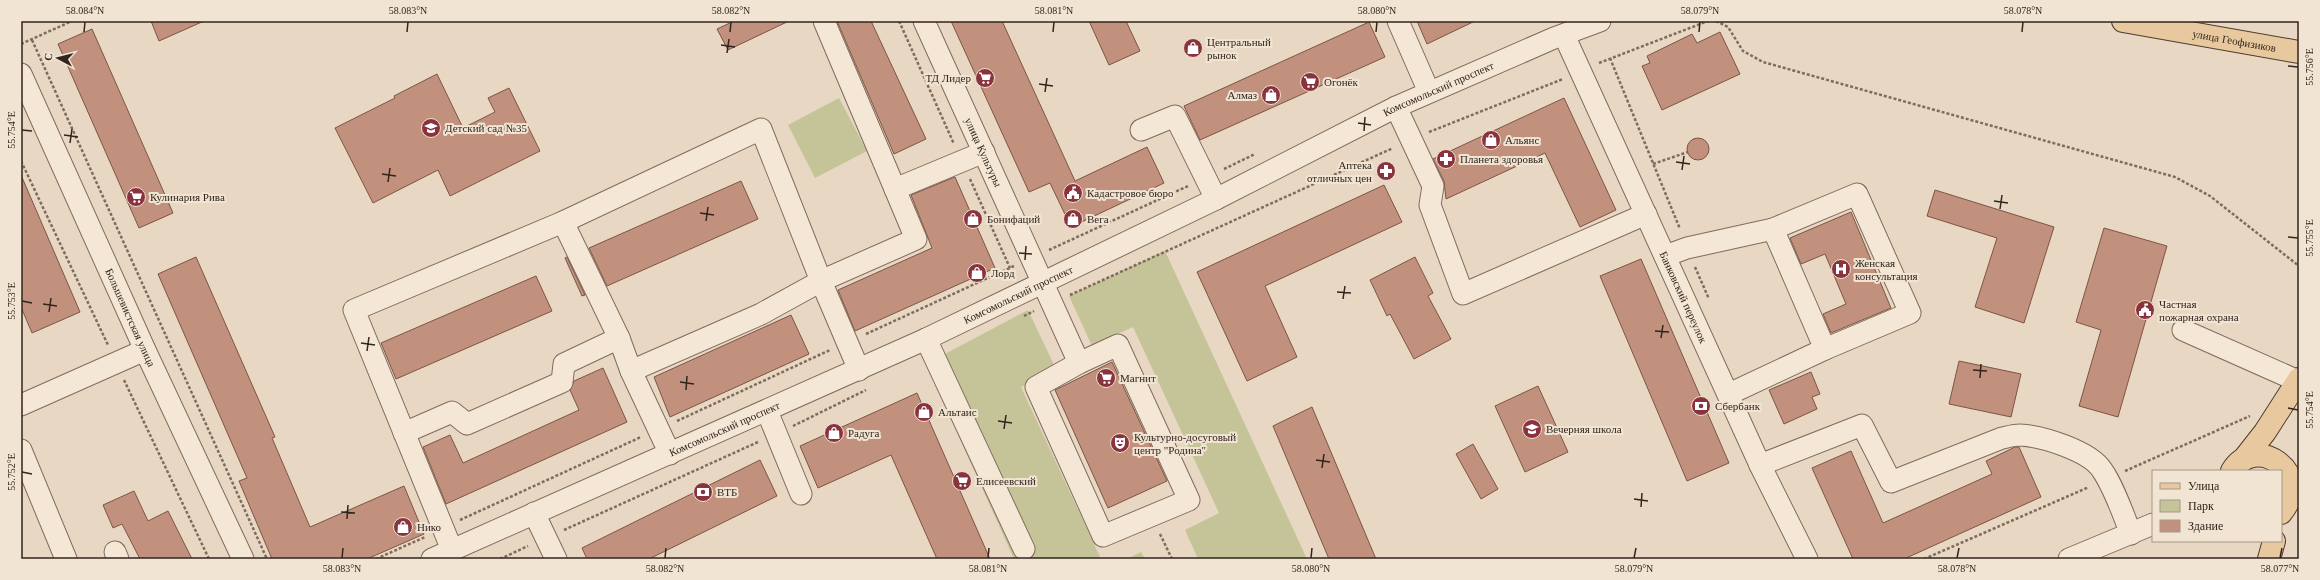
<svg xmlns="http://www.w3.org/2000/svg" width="2320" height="580" font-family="'Times New Roman',serif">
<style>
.green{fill:#c5c498}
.building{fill:#c2917d;stroke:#7d5444}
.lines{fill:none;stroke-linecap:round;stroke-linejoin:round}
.minor-casing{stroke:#806b5c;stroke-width:23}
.major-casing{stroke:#4f3a30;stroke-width:24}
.path{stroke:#806b5c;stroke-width:2.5;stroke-dasharray:3 2;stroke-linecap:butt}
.minor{stroke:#f4e7d5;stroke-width:21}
.major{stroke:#e8c89e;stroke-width:22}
.ticks{fill:none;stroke:#32251e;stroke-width:1.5}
.labels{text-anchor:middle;stroke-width:4;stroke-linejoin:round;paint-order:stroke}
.street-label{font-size:11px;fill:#32251e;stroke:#f1e4d2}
.poi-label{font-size:11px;fill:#32251e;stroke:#f1e4d2;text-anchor:start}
.neatline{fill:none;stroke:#32251e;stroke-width:1.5}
.ticks-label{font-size:10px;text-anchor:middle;fill:#32251e}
</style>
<rect width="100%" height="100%" fill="#e8d8c3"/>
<path class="green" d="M839 98 867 151 815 178 788 125Z
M1165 251 1307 559H1198L1185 530 1219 513 1133 327 1092 346 1069 296Z
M1028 310 1056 369 1021 387 1101 559H1014L926 364Z
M1141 552 1145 559H1127Z"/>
<path class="building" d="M151 21H204L159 41Z
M734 21H789L728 50 717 29Z
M837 21H871L926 139 894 154Z
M951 21H1002L1075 181 1147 147 1164 183 1071 227 1050 183 1029 192Z
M1089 21H1126L1140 51 1109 65Z
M1417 21H1475L1427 44Z
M1369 22 1385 57 1200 140 1184 106Z
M92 29 173 213 139 228 58 44Z
M1720 32 1740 74 1662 110 1642 66 1650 63 1647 56 1692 34 1697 43Z
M437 74 463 128 495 112 488 98 509 88 540 151 450 196 438 170 373 203 335 128 395 98 394 96Z
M1564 98 1616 210 1580 227 1545 153 1446 199 1444 181 1433 159Z
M1687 149a11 11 0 1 1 22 0a11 11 0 1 1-22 0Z
M21 175 80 312 32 333 21 307Z
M955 177 995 268 855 331 838 290 932 248 911 195Z
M741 181 758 219 607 286 589 248Z
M1384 185 1402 222 1265 286 1297 357 1247 381 1197 272Z
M1935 190 2054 227 2024 323 1975 307 1997 238 1927 216Z
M1851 212 1891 308 1831 333 1823 314 1846 304 1825 254 1801 264 1790 238Z
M2104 228 2167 246 2118 417 2079 406 2101 330 2076 322Z
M196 257 275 437 272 438 310 527 404 486 424 534 367 559H272L239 481 247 478 158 274Z
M567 257 585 295 582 296 565 258Z
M1415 257 1433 293 1428 296 1451 339 1414 359 1390 314 1387 316 1370 280Z
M1641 259 1729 463 1687 481 1600 276Z
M536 276 552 311 396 379 381 343Z
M791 315 809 354 670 417 654 377Z
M1959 361 2021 374 2011 417 1949 404Z
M1112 362 1167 481 1108 508 1055 390Z
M603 368 627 422 446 504 423 447 450 435 463 463 579 410 570 390 574 381Z
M1811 372 1820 394 1812 397 1817 409 1784 424 1769 390Z
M1538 386 1568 452 1525 472 1495 406Z
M917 393 990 559H937L891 455 818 488 800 446Z
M1312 407 1376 559H1329L1273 426Z
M1473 444 1498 489 1481 499 1456 454Z
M2015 447H2019L2041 497 1904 559H1853L1812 468 1851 451 1883 523 1992 474 1986 461Z
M760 460 777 496 649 559H587L582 548Z
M134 491 148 521 168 511 192 559H140L122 524 113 528 103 505Z"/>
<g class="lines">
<g class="minor-casing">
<g id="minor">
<path d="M824 21 895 189"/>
<path id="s1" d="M924 21 1079 363"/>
<path d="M1398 21 1429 92"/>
<path id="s2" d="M1564 35 1760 465 1807 559"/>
<path id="s3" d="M21 74 145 350 243 559"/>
<path d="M1396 107 1433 186 1430 205 1463 294 1646 214"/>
<path d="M1141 130 1175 116 1216 199"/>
<path d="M563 222 761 129 821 281 761 314 631 371"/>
<path d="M1773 229 1857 194 1910 313 1825 349"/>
<path d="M1665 256 1687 248 1773 229 1825 349 1729 394"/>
<path d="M2183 330 2298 381"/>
<path d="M926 339 1024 549"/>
<path d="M1118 345 1189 500 1103 536 1036 387 1079 363Z"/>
<path d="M859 370 821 281 916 239 895 189 984 152"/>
<path d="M21 405 145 350"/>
<path d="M767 411 801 494"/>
<path d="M404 433 452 412 467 424 562 382 564 364 619 338"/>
<path d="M21 450 66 559"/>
<path d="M1760 465 1862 425 1891 482 2002 438C2007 437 2014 435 2020 435 2042 436 2090 451 2102 470 2114 487 2123 514 2131 534"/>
<path d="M534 513 556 559"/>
<path d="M452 550 354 310 563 222 619 338 631 371 670 454"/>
<path d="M115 552 118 559"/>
<path id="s4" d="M432 559 926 339 1216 199 1396 107 1554 38 1600 21"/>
<path d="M2069 559 2153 524"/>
</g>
</g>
<g class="major-casing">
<g id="major">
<path id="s5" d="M2123 21 2299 52"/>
<path d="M2243 460 2265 432 2299 379"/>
<path d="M2232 471C2255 433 2315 472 2281 513"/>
<path d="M2269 559 2274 541"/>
</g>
</g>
<path class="path" d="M899 21 954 144
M1716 21 1728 27 1743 51 1763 62 2175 177 2210 196 2299 266
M32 40 267 559
M21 44 72 21
M1610 58 1680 229
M1599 63 1708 21
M1429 132 1563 79
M21 161 108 345
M1653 164 1688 152
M1224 169 1255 154
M970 179 1010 268
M1049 250 1188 186
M1695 267 1709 299
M1070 295 1393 148
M1024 316 1034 311
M866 334 1014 266
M124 380 209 559
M677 421 830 350
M793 426 866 390
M2125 471 2250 416
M460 520 641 437
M564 530 758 442
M1160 534 1172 559
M376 559 425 537
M500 559 528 546
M1924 559 2089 487"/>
<use href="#minor" class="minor"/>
<use href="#major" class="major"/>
</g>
<path class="ticks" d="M84 32 85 22M407 32 408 22M730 32 731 22M1053 32 1054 22M1376 32 1377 22M1699 32 1700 22M2022 32 2023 22M721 45 735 47M727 53 729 39M2288 66 2298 67M1039 84 1053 86M1045 92 1047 78M1358 123 1371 125M22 130 32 131M1364 131 1365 117M64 135 78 137M70 143 72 129M1676 162 1690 164M1682 170 1684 156M382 174 396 176M388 182 390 168M1994 201 2008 203M2000 209 2002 195M700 213 714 215M706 221 708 207M2288 237 2298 238M1019 253 1032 254M1025 260 1026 246M1337 292 1351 293M1343 299 1345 286M22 301 32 303M43 304 57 306M49 312 51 298M1655 331 1669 332M1661 338 1663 325M361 343 375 345M367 351 369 337M1973 370 1987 371M1980 378 1981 364M680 382 694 384M686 390 687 376M2288 408 2298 410M998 421 1012 423M1004 429 1006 415M1316 460 1330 462M1322 468 1324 454M22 472 32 474M1634 499 1648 501M1641 507 1642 493M341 512 355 513M347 519 348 505M342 558 343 548M665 558 666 548M988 558 989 548M1311 558 1312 548M1634 558 1636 548M1957 558 1959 548M2280 558 2282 548"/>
<defs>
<g id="shop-disc" transform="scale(1)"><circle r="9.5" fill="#89333e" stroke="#f1e4d2"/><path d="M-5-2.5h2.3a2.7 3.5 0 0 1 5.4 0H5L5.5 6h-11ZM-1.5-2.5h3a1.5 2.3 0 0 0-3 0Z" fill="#fff"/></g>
<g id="supermarket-disc" transform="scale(1)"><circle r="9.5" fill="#89333e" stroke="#f1e4d2"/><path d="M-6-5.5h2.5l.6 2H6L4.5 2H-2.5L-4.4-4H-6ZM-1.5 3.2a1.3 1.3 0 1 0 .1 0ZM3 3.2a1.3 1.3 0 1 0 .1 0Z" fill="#fff"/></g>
<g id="school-disc" transform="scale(1)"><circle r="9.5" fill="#89333e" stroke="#f1e4d2"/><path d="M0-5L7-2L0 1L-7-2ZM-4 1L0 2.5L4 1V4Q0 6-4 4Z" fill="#fff"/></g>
<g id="pharmacy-disc" transform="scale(1)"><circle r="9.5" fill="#89333e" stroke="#f1e4d2"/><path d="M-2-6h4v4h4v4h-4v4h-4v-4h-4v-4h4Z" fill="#fff"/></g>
<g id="civic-disc" transform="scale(1)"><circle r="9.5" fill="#89333e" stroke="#f1e4d2"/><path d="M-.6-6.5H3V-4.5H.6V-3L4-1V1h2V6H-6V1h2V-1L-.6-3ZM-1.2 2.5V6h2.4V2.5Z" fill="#fff"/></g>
<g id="hospital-disc" transform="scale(1)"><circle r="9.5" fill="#89333e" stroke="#f1e4d2"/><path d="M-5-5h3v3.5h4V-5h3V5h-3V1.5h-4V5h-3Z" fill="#fff"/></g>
<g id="bank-disc" transform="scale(1)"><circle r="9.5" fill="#89333e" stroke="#f1e4d2"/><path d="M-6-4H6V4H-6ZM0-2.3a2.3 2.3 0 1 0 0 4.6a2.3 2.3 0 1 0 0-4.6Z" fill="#fff"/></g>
<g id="theatre-disc" transform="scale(1)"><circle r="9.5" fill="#89333e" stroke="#f1e4d2"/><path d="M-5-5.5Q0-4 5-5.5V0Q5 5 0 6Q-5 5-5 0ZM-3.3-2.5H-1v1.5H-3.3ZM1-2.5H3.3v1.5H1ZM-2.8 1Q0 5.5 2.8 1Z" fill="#fff"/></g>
</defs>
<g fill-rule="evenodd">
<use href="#shop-disc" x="1193" y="48"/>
<use href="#supermarket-disc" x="985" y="78"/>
<use href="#supermarket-disc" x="1310" y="82"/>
<use href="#shop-disc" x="1271" y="95"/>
<use href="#school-disc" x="431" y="128"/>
<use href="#shop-disc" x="1491" y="140"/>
<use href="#pharmacy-disc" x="1446" y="159"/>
<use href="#pharmacy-disc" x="1386" y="171"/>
<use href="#civic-disc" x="1073" y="193"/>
<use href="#supermarket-disc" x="136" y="197"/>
<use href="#shop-disc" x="973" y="219"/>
<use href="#shop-disc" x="1073" y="219"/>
<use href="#hospital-disc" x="1841" y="269"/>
<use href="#shop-disc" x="977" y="273"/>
<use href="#civic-disc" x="2145" y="310"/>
<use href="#supermarket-disc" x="1106" y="378"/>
<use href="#bank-disc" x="1701" y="406"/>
<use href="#shop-disc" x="924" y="412"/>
<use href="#school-disc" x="1532" y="429"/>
<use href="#shop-disc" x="834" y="433"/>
<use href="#theatre-disc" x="1120" y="443"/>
<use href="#supermarket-disc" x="962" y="481"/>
<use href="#bank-disc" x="703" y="492"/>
<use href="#shop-disc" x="403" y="527"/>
</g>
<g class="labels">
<g class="street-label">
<text dy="4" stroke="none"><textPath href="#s5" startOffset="113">улица Геофизиков</textPath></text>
<text dy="4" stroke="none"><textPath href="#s4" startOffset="1111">Комсомольский проспект</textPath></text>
<text dy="4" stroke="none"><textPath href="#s1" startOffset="144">улица Культуры</textPath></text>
<text dy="4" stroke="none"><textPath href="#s4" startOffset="643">Комсомольский проспект</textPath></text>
<text dy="4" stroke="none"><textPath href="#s2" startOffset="288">Банковский переулок</textPath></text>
<text dy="4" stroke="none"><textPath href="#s3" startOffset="267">Большевистская улица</textPath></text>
<text dy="4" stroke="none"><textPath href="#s4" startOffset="320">Комсомольский проспект</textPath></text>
</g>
<g class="poi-label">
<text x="1207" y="46">Центральный<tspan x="1207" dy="13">рынок</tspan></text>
<text x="971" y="82" text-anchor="end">ТД Лидер</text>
<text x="1324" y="86">Огонёк</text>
<text x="1257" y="99" text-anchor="end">Алмаз</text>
<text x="445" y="132">Детский сад №35</text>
<text x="1505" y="144">Альянс</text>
<text x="1460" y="163">Планета здоровья</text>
<text x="1372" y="169" text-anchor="end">Аптека<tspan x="1372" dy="13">отличных цен</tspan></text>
<text x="1087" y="197">Кадастровое бюро</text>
<text x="150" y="201">Кулинария Рива</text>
<text x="987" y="223">Бонифаций</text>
<text x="1087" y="223">Вега</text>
<text x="1855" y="267">Женская<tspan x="1855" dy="13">консультация</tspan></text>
<text x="991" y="277">Лорд</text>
<text x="2159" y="308">Частная<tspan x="2159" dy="13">пожарная охрана</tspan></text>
<text x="1120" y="382">Магнит</text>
<text x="1715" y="410">Сбербанк</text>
<text x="938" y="416">Альтаис</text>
<text x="1546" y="433">Вечерняя школа</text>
<text x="848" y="437">Радуга</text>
<text x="1134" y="441">Культурно-досуговый<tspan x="1134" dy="13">центр "Родина"</tspan></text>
<text x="976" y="485">Елисеевский</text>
<text x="717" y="496">ВТБ</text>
<text x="417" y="531">Нико</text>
</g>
</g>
<rect width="2320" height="580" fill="none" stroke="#f1e4d2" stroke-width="44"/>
<rect x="2152" y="470" width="130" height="72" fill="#f1e4d2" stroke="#a5988a"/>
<rect x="2160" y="483" width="20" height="6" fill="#e8c89e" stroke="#a5988a"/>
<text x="2188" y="490" font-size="12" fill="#32251e">Улица</text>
<rect x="2160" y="500" width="20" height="12" fill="#c5c498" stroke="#a5988a"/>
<text x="2188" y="510" font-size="12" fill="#32251e">Парк</text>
<rect x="2160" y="520" width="20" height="12" fill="#c2917d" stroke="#a5988a"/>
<text x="2188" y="530" font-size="12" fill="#32251e">Здание</text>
<g transform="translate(58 58) rotate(277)" stroke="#f1e4d2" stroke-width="3" paint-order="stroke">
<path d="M0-3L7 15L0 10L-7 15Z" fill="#32251e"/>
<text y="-6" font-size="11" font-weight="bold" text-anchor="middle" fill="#32251e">С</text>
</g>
<rect x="22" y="22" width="2276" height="536" class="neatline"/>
<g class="ticks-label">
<text x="85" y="14">58.084°N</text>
<text x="408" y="14">58.083°N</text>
<text x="731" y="14">58.082°N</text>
<text x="1054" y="14">58.081°N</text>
<text x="1377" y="14">58.080°N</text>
<text x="1700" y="14">58.079°N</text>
<text x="2023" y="14">58.078°N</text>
<text transform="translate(2309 67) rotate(-90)" y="4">55.756°E</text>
<text transform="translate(11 130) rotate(-90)" y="4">55.754°E</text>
<text transform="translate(2309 238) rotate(-90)" y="4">55.755°E</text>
<text transform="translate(11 301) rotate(-90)" y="4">55.753°E</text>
<text transform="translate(2309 410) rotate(-90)" y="4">55.754°E</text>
<text transform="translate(11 472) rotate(-90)" y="4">55.752°E</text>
<text x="342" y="572">58.083°N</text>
<text x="665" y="572">58.082°N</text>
<text x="988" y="572">58.081°N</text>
<text x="1311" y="572">58.080°N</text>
<text x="1634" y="572">58.079°N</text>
<text x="1957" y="572">58.078°N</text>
<text x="2280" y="572">58.077°N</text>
</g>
</svg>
